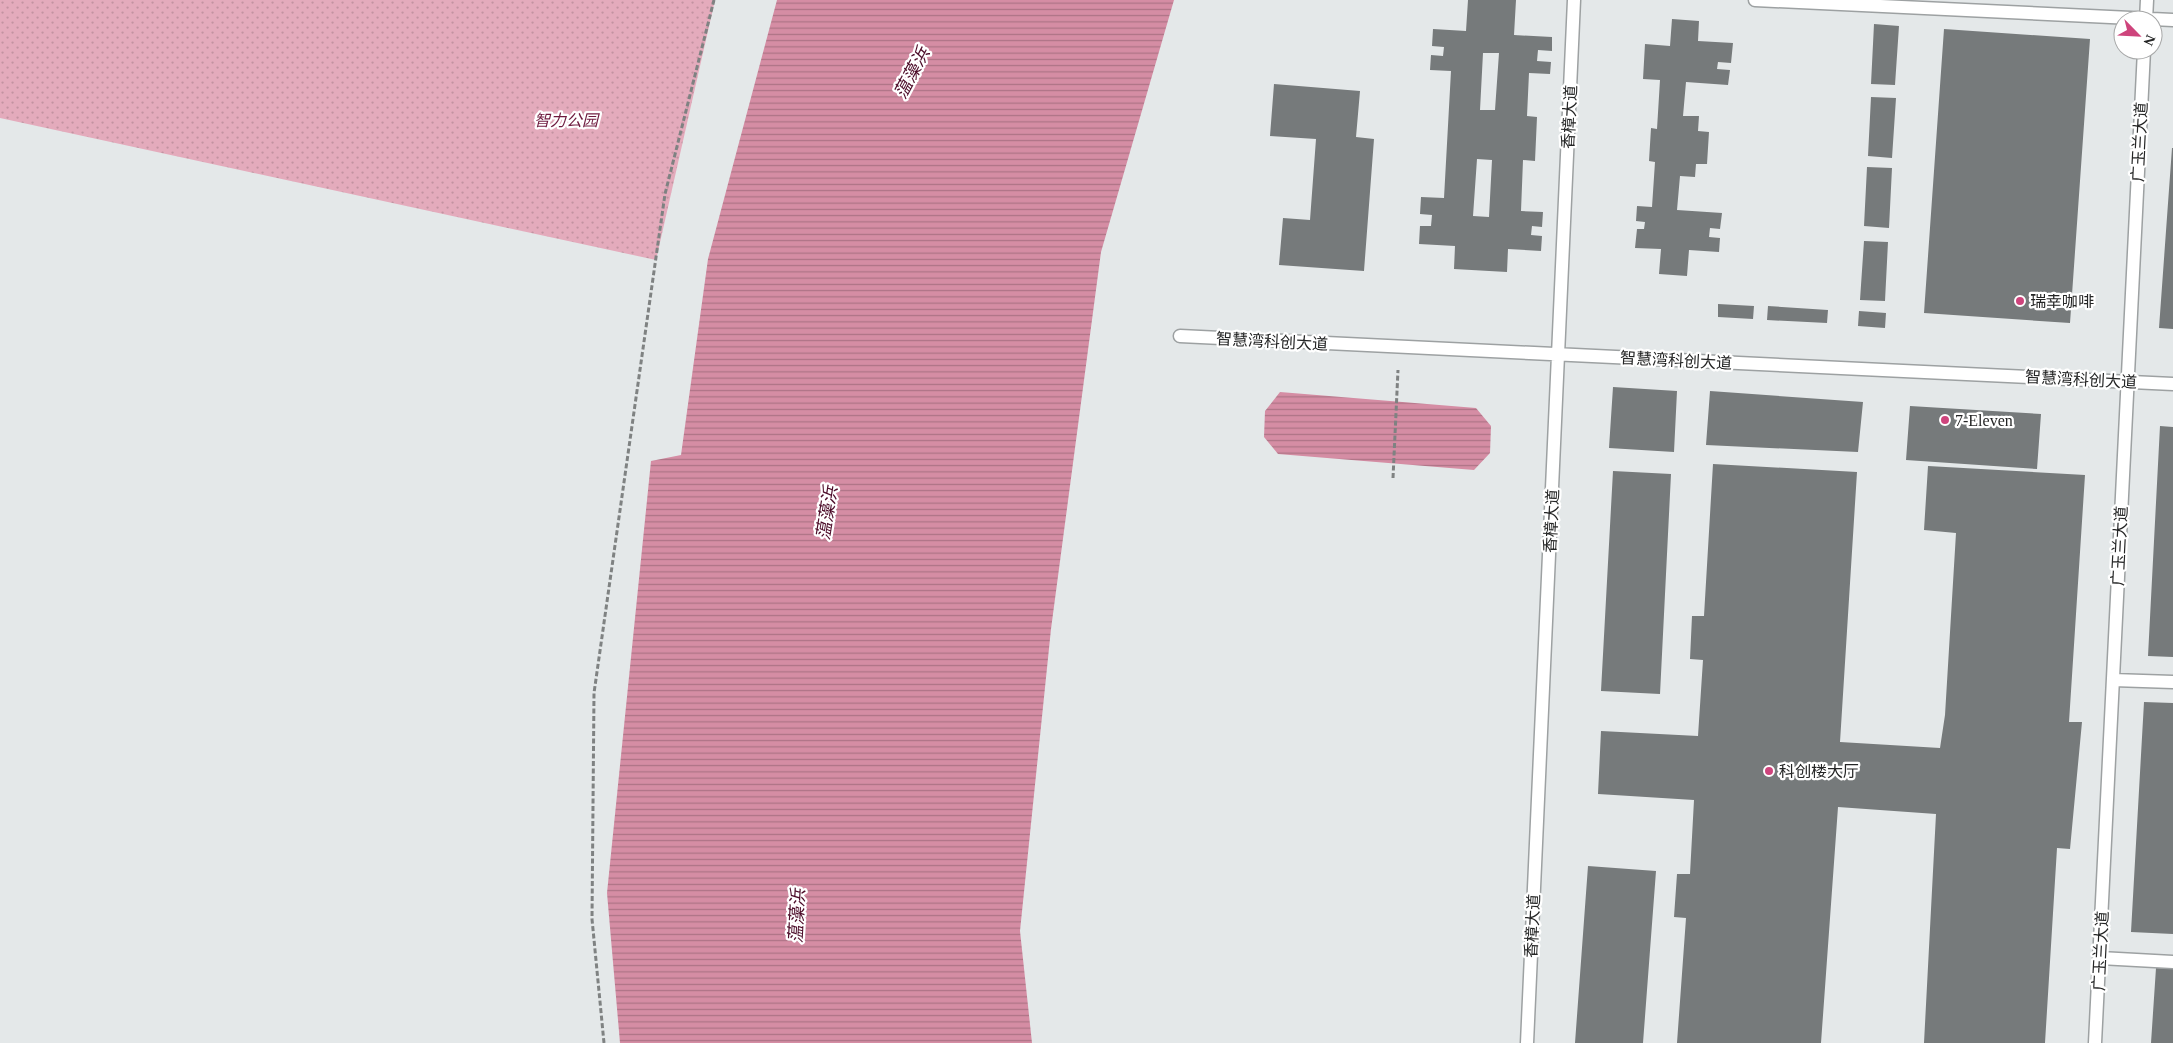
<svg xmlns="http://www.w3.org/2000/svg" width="2173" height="1043" font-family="'Times New Roman','Noto Sans SC',serif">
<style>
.park{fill:url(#park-dots)}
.water{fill:url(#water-rules)}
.building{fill:#767a7b;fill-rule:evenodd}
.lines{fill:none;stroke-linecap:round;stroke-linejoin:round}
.service-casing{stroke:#9da1a2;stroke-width:15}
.path{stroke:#7f8282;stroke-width:3;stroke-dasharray:5 2.5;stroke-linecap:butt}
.service{stroke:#fff;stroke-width:12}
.poi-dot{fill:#ce447c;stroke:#fff;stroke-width:2}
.labels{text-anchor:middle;stroke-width:4.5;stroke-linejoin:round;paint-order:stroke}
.street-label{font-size:16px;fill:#242525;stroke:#fff}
.park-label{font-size:16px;font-style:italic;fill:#6e1a3e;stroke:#fff}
.poi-label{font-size:16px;fill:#242525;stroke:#fff;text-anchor:start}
.water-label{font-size:18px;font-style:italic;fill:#4c0b28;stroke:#fff}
</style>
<defs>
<pattern id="park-dots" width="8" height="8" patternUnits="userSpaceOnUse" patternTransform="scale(1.25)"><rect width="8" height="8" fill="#e4abbc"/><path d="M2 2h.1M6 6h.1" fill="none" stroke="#c393a1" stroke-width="1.8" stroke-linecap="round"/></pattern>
<pattern id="water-rules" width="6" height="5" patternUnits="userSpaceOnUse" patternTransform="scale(1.25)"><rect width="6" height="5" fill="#d58da4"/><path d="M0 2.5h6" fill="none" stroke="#ad7385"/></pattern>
</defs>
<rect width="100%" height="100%" fill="#e4e8e9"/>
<path class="park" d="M0 0H715L656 260 0 118Z"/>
<path class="water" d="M777 0H1174L1101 252 1051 629 1020 931 1032 1043H620L607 893 651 461 681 455 708 259Z
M1280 392 1476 408 1491 426 1490 453 1474 470 1278 454 1264 437 1265 411Z"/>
<path class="building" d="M1468 0H1516L1514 35 1552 37V51L1538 50 1537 61 1551 62 1550 74 1529 73 1527 116 1537 117 1535 161 1523 160 1521 211 1543 212 1542 227 1532 226 1531 235 1542 236 1541 251 1508 249 1507 272 1454 269 1455 246 1419 244 1420 226H1431L1432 215 1420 214 1421 197 1444 198 1451 71 1430 70 1431 55 1443 56 1444 47 1432 46 1433 29 1466 31ZM1483 53H1499L1495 110H1480ZM1477 159 1492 160 1489 217 1473 216Z
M1672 19 1699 21 1698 41 1733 43 1731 63 1718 62 1717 69 1730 70 1728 85 1686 82 1683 116H1699L1698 131 1709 132 1707 164H1696L1695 177 1680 176 1677 210 1722 213 1720 229 1710 228 1709 237 1720 238 1719 252 1689 250 1687 276 1659 274 1661 249 1635 248 1637 229H1644L1645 222 1636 221 1637 206 1652 207 1655 162 1649 161 1651 128 1657 129 1660 80 1643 79 1645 44 1670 46Z
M1874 24 1899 26 1895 85 1871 84Z
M1944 29 2090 39 2070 323 1924 313Z
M1274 84 1360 91 1356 137 1374 139 1364 271 1279 265 1283 218 1310 220 1316 139 1270 136Z
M1871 97 1896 98 1892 158 1868 156Z
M2172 148H2173V329L2159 328Z
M1867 167 1892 168 1889 228 1864 226Z
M1864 241 1888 242 1885 301 1860 300Z
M1718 304 1754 306 1753 319 1718 317Z
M1768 306 1828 310 1827 323 1767 320Z
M1859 311 1886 313 1885 328 1858 326Z
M1613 387 1677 391 1674 452 1609 448Z
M1710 391 1863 402 1858 452 1706 445Z
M1910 406 2041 414 2037 469 1906 460Z
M2160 426 2173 427V657L2148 656Z
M1713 464 1857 472 1840 742 1940 748 1945 715 1956 533 1924 530 1928 466 2085 475 2069 722H2082L2070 849 2057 848 2045 1043H1924L1936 814 1838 807 1821 1043H1677L1686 918 1674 917 1677 874H1690L1694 800 1598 794 1601 731 1698 736 1703 660 1690 659 1692 616H1704Z
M1613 471 1671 474 1660 694 1601 691Z
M2144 702 2173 703V934L2131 932Z
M1588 866 1656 871 1643 1043H1575Z
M2156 968 2173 969V1043H2151Z"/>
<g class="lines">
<g class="service-casing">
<path id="service" d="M1755 0 2173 20
M2146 20 2147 0
M1180 336 2173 384
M2113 680 2173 682
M2100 958 2173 962
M1527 1043 1574 0
M2095 1043 2144 50"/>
</g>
<path class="path" d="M1393 478 1398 370
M604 1043 592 919 594 693 665 194 714 0"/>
<use href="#service" class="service"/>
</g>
<g class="poi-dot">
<circle cx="2020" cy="301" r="5"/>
<circle cx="1945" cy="420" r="5"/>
<circle cx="1769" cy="771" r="5"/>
</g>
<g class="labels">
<g class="street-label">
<text transform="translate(1569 117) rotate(-87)" y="6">香樟大道</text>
<text transform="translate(2139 142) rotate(-87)" y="6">广玉兰大道</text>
<text transform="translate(1272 341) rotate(3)" y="6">智慧湾科创大道</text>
<text transform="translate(1676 360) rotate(3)" y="6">智慧湾科创大道</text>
<text transform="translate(2081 379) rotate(3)" y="6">智慧湾科创大道</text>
<text transform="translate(1551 521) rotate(-87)" y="6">香樟大道</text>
<text transform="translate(2119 546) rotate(-87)" y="6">广玉兰大道</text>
<text transform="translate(1532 926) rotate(-87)" y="6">香樟大道</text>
<text transform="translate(2100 951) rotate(-87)" y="6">广玉兰大道</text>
</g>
<g class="park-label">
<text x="566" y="126">智力公园</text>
</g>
<g class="poi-label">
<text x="2030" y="307">瑞幸咖啡</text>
<text x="1955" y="426">7-Eleven</text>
<text x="1779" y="777">科创楼大厅</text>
</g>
<g class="water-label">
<text transform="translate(912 73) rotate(-62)" y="6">蕰藻浜</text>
<text transform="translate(827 513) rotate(-81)" y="6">蕰藻浜</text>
<text transform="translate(797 916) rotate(-87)" y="6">蕰藻浜</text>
</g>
</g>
<g transform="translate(2138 35) rotate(114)"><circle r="24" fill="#ffffff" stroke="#a7a8a8"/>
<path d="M0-4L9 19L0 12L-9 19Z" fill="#ce447c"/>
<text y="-8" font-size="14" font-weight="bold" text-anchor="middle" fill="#242525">N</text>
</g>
</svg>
